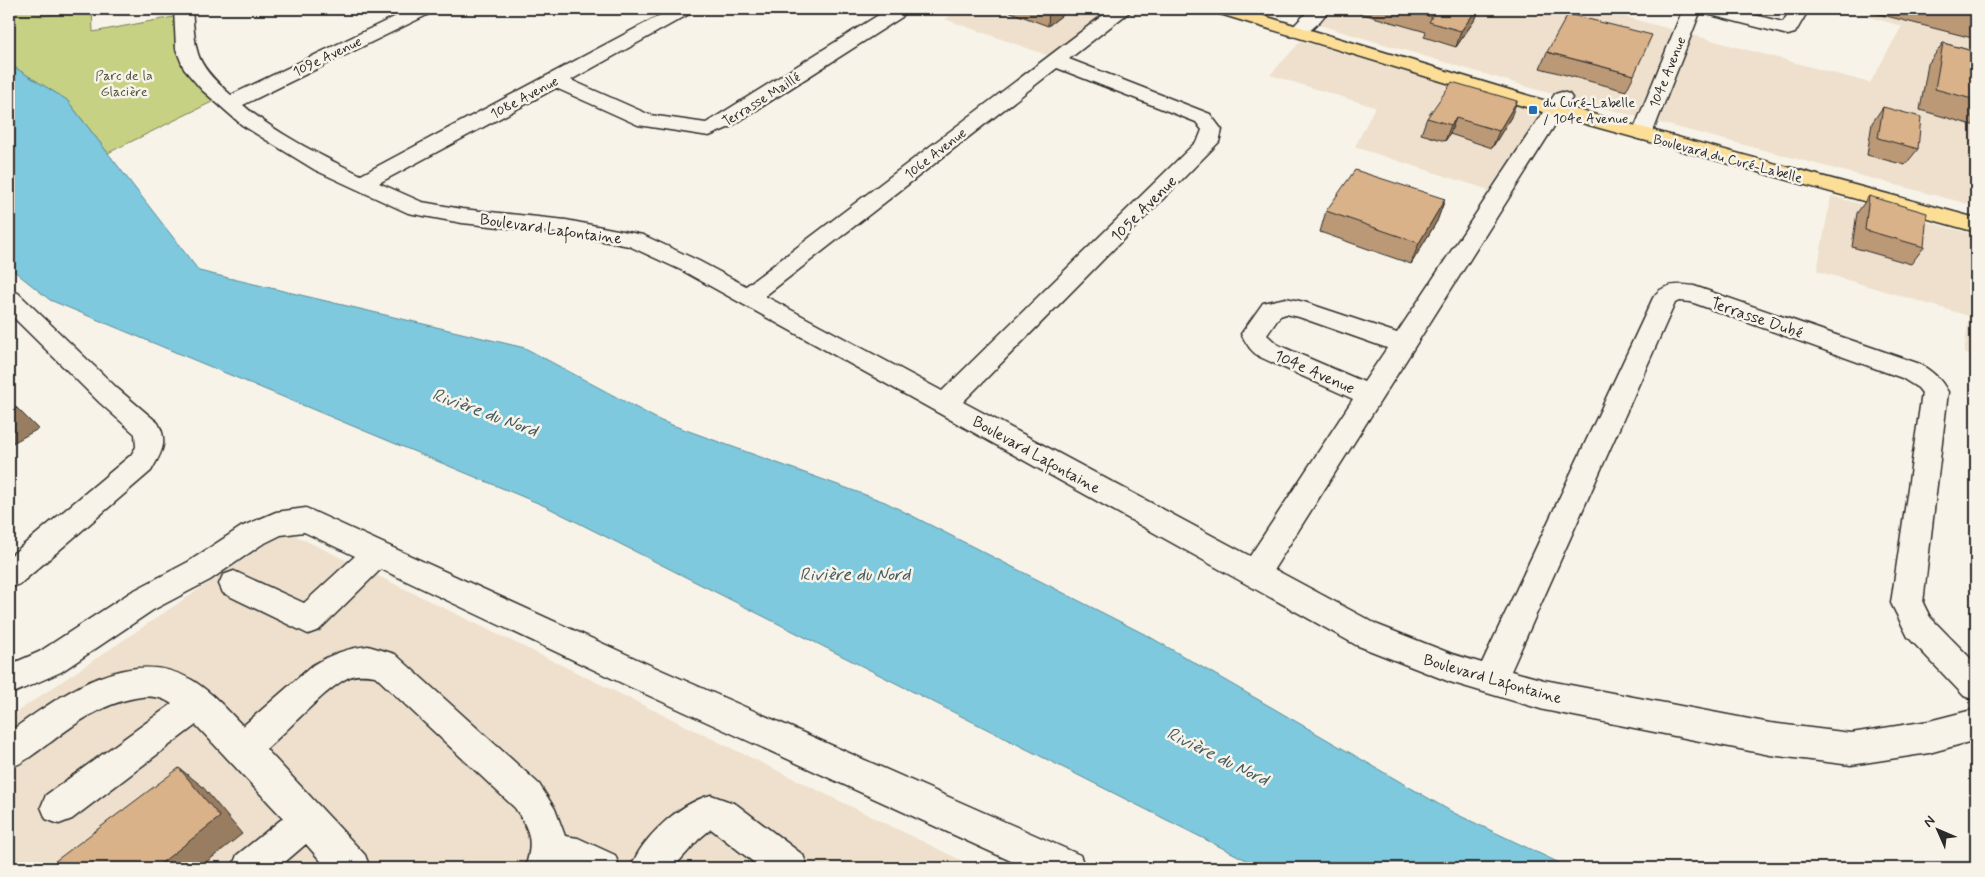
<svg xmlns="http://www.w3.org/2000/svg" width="1985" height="877" font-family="Mynerve,sans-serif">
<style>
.built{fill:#eee0cc}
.green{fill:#c6d184;stroke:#787e58}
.water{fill:#7ec9de;stroke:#5d8a96}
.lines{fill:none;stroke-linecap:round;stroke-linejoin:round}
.minor-casing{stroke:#2b2b2b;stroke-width:3}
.major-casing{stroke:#2b2b2b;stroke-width:3}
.minor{fill:#f7f3e8;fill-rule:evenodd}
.major{fill:#fcde96;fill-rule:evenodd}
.wall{fill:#b97;stroke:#2b2b2b}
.shaded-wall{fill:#987d61;stroke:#2b2b2b}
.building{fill:#d9b28a;stroke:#2b2b2b}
.poi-dot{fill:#1f6fb2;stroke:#f7f3e8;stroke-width:2}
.labels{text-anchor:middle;stroke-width:5;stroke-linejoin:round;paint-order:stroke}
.far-street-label{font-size:14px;fill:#2b2b2b;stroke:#f7f3e8}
.far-park-label{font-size:14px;fill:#525441;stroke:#f7f3e8}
.far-poi-label{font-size:14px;fill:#2b2b2b;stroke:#f7f3e8;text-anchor:start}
.street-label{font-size:16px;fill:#2b2b2b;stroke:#f7f3e8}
.water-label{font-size:18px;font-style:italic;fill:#445a61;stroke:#f7f3e8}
</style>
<rect width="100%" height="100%" fill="#f7f3e8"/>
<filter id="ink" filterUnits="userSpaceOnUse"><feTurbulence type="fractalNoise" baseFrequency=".02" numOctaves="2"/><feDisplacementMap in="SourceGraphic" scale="10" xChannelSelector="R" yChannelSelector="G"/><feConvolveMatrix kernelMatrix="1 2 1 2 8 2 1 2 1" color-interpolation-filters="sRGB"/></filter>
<g filter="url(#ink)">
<path class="built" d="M960 9H1113L1052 57 945 19Z
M1331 9H1596L1870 83 1902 26 1840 9H1976V206L1562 97 1316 24Z
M1301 41 1544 112 1489 190 1355 147 1375 107 1270 75Z
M1831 196 1976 235V357L1964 353 1969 316 1817 271Z
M286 531 977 868H9V717Z"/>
<path class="green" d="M9 9H44L42 16 92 9 93 32 184 15 186 49 222 97 108 153 67 100 9 64Z"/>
<path class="water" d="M9 64 67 100 199 271 525 348 661 421 885 502 1150 637 1454 813 1570 868H1262L545 506 50 300 9 267Z"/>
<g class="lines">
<g class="minor-casing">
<path id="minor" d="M174 9H192C196 56 195 63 231 95L411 9H434L431 13 243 105C276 134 322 156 361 175L672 9H694L691 13 571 80 650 115 706 123 888 9H906L902 17 730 127 709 136 638 125 556 88 379 183 422 202 462 209 566 220 643 235 699 261 746 286 1111 9H1131L1128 13 1069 59 1210 114 1222 130 1219 142 963 402 1250 556 1353 399 1260 357C1250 351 1247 344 1241 334L1263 303 1286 298 1304 302 1397 333 1555 94 1562 92 1569 94 1572 98 1274 569 1378 625 1452 654 1482 663 1653 298C1662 283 1678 284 1694 286L1920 364C1933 372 1941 379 1948 392L1923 603 1930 617 1976 664V701L1964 696 1908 637 1891 603 1922 393 1918 388 1902 378 1691 302 1679 301 1675 303 1511 671 1544 680 1770 723 1851 733 1929 721 1976 709V740L1929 753 1851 765 1770 755 1544 710 1450 682 1356 645 683 271 629 246 566 234 462 223 408 213 315 170 242 125 202 90 184 69 176 49ZM1057 68 1196 122 1202 130 1198 140 942 391 765 296ZM1286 314 1299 317 1387 348 1364 382 1278 345 1267 335 1280 316Z
M1310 9H1329C1321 21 1306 40 1290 36L1288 32Z
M1683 9H1730L1783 22 1791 9H1809L1795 33 1788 35 1703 13 1701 10 1652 134 1649 138 1642 140 1635 138 1632 134Z
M9 291 18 293 118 389 158 423C169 443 161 453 151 471L20 584 9 588V557L131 455 136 447 135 434 100 403 9 313Z
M306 508 652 666 1080 855 1085 868H1026L628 686 381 569 319 630 308 634 223 593 219 584 223 575 234 571 304 603 355 556 304 532 281 535 261 545 210 580 153 610 61 672 9 695V665L39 652 131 592 188 562 241 527 276 512Z
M368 646 395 654 539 784 555 809 565 836 578 838 615 855 620 868H525C534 842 530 830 515 808L375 676C368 675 359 674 352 676 330 683 287 732 266 749L365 855 370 868H327L306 844 278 868H232L237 855 283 818 196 725 72 819 59 824 46 819 41 807 46 795 172 704C161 696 148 695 135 698 103 704 77 722 51 742 37 751 25 763 9 768V732C59 697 129 643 192 680 212 692 227 710 243 726L313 665C331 654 348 648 368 646Z
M711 795 736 804 803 855 808 868H761L711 829 699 839 673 868H631C641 838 680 803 711 795Z"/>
</g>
<g class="major-casing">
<path id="major" d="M1214 9H1241L1563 106 1976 218V232L1549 114 1217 13Z"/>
</g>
<use href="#minor" class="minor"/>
<use href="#major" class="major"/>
</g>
<path class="wall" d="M1005 9H1070L1048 26 1005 10Z
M1357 9H1479L1476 18 1456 47 1424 37 1426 32 1356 12Z
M1859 9H1976V39Z
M1943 43 1976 52V126L1920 110 1928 64Z
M1547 52 1634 75 1626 91 1540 68Z
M1883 107 1918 149 1905 165 1867 155 1872 123Z
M1511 117 1492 148 1450 134 1445 141 1421 134 1427 118Z
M1869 196 1924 247 1911 264 1852 247 1857 213Z
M1445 199 1437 221 1411 264 1320 232 1326 211Z"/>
<path class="shaded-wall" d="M1050 9H1070L1048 26 1049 10Z
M1477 9H1479L1476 18 1456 47 1461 31Z
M1517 101 1511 117 1492 148 1499 131Z
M1456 118 1450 134 1445 141 1451 125Z
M1445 199 1437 221 1411 264 1419 243Z
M9 371 14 378 9 382Z
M17 408 38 429 9 445V412Z
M179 768 202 786 242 834 199 868H155Z"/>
<path class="building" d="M1404 9H1477L1461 31 1429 22 1432 17Z
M1951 9H1976V15Z
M1568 14 1652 35 1634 75 1547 52Z
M1943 43 1976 52V100L1935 89Z
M1452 82 1517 101 1499 131 1456 118 1451 125 1427 118Z
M1883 107 1921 117 1918 149 1878 138Z
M1355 170 1445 199 1419 243 1326 211Z
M1869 196 1927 213 1924 247 1865 230Z
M9 403 17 408 9 412Z
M179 768 220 817 155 868H46Z"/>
</g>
<rect class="poi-dot" x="1528" y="105" width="10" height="10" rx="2.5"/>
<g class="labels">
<g class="far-street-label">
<text transform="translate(327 56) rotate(-26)" y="5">109e Avenue</text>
<text transform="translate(1667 72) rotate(-68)" y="5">104e Avenue</text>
<text transform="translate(524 97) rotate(-28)" y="5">108e Avenue</text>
<text transform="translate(761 99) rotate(-32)" y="5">Terrasse Maillé</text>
<text transform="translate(935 153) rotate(-38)" y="5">106e Avenue</text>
<text transform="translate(1728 158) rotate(15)" y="5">Boulevard du Curé-Labelle</text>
</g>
<g class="far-park-label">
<text x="124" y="80">Parc de la<tspan x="124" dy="16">Glacière</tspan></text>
</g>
<g class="far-poi-label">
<text x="1543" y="107">du Curé-Labelle<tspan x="1543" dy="16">/ 104e Avenue</tspan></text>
</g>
<g class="street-label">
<text transform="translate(1143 208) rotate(-45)" y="6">105e Avenue</text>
<text transform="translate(551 228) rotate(8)" y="6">Boulevard Lafontaine</text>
<text transform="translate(1757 317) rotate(19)" y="6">Terrasse Dubé</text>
<text transform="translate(1315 371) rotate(24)" y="6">104e Avenue</text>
<text transform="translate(1037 454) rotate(29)" y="6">Boulevard Lafontaine</text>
<text transform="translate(1493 678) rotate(16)" y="6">Boulevard Lafontaine</text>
</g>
<g class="water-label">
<text transform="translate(485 412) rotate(20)" y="6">Rivière du Nord</text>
<text x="855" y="580">Rivière du Nord</text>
<text transform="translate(1218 756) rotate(26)" y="6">Rivière du Nord</text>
</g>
</g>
<rect width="1985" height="877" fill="none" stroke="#f7f3e8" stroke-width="30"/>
<rect x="15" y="15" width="1955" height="847" fill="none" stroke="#2b2b2b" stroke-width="2" filter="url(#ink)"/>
<g transform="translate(1938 830) rotate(315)" stroke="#f7f3e8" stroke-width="4" paint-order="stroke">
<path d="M0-4L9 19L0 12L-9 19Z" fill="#2b2b2b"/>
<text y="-8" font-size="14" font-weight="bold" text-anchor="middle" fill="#2b2b2b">N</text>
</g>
</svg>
